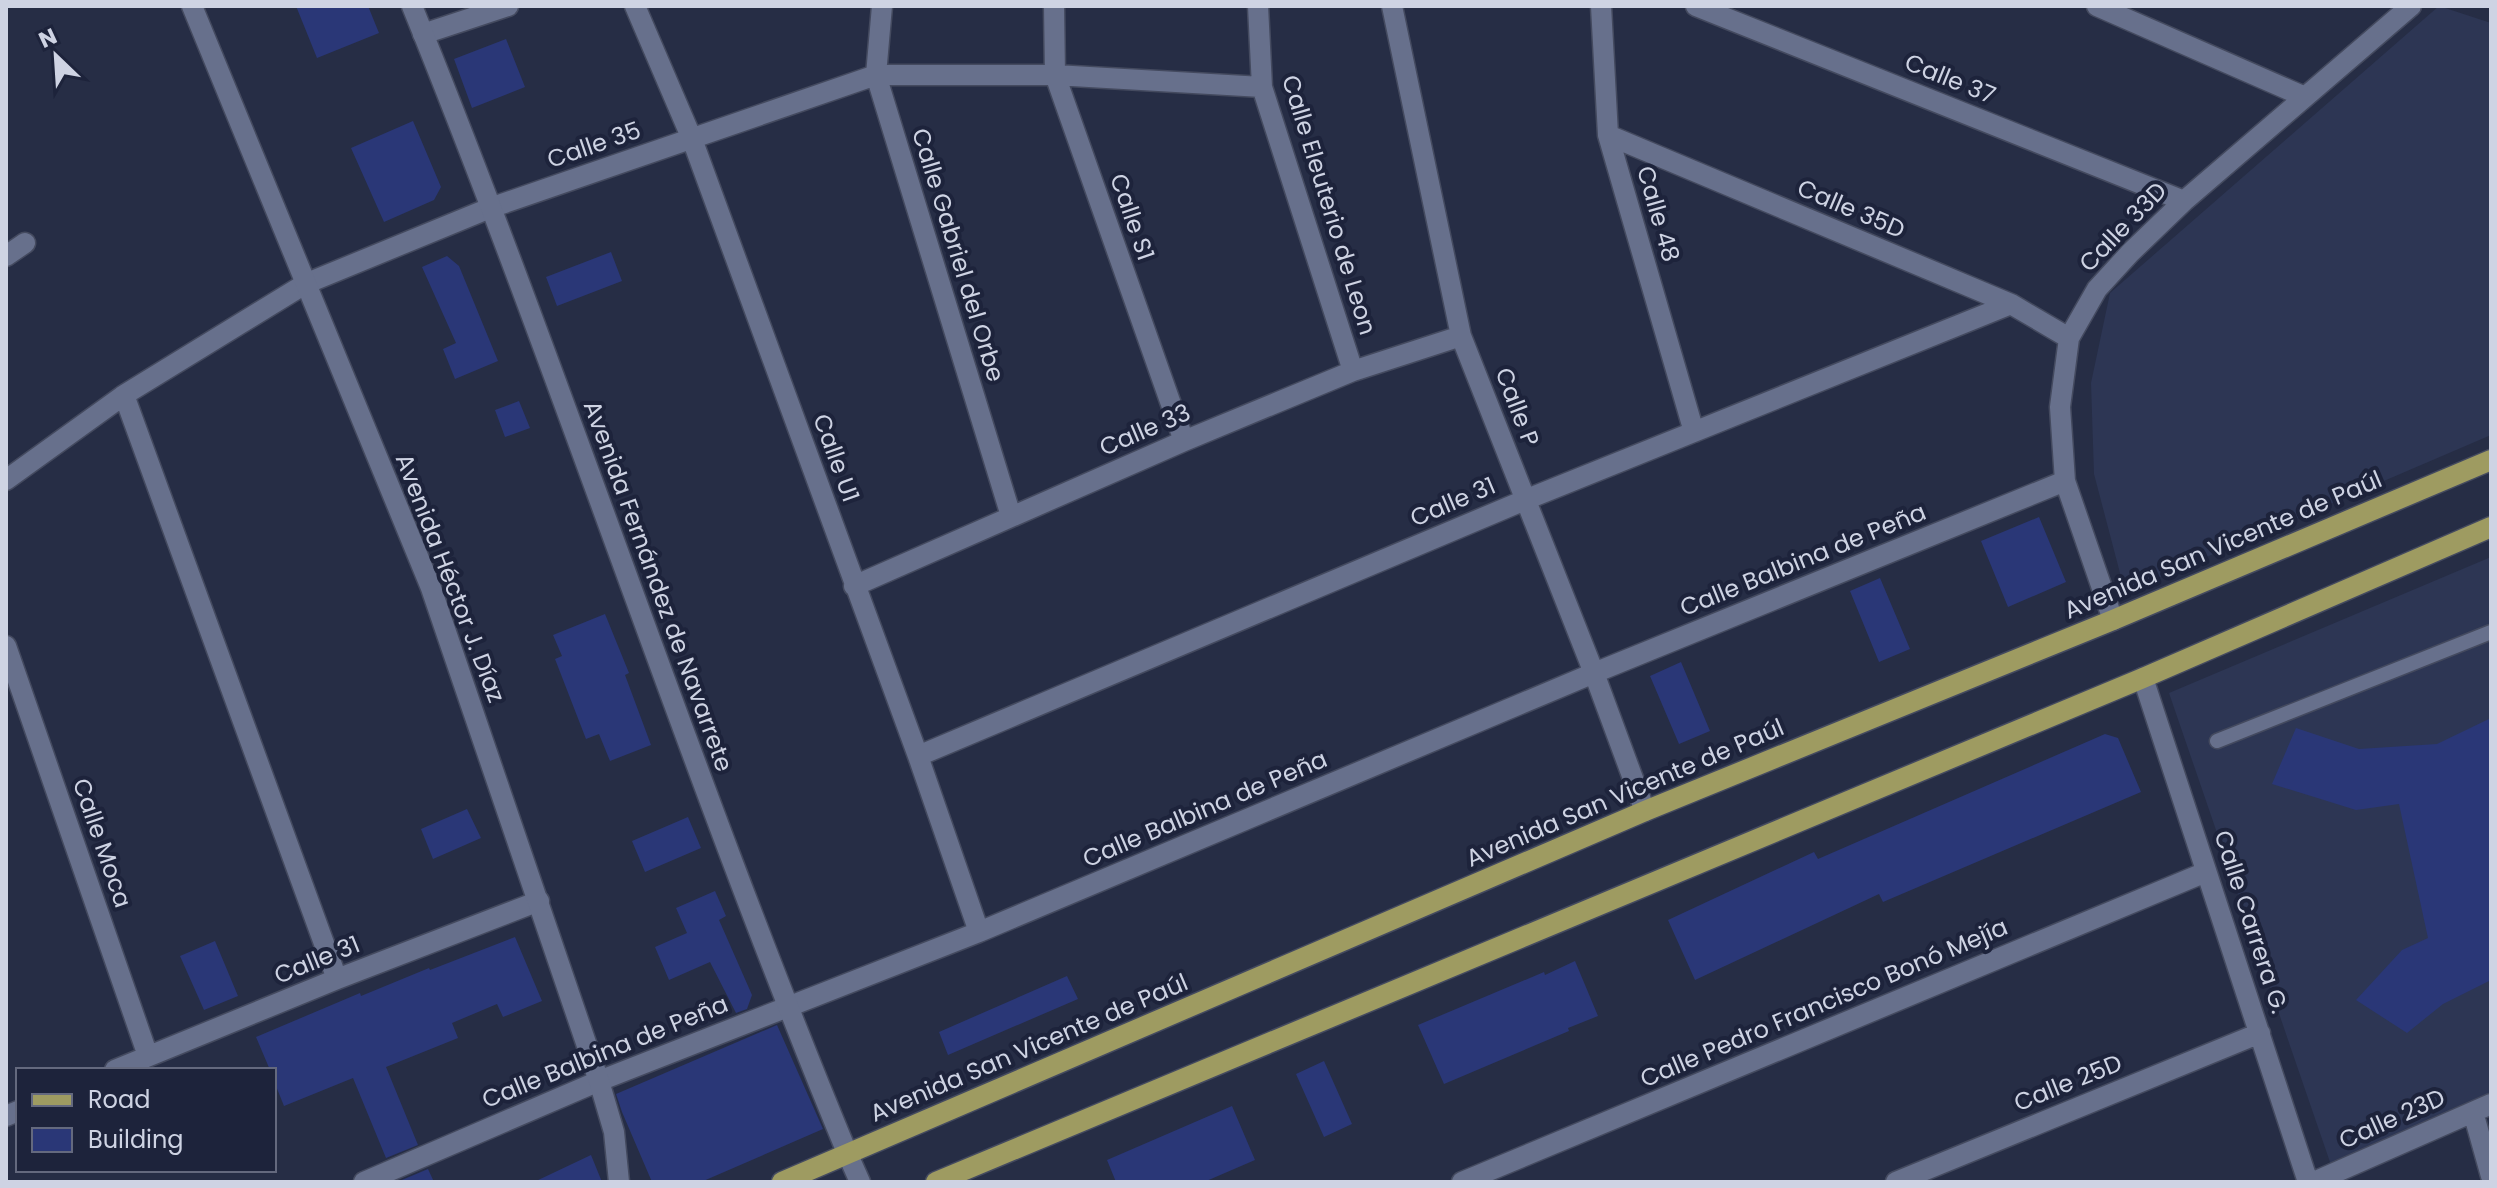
<svg xmlns="http://www.w3.org/2000/svg" width="2497" height="1188" font-family="Poppins,sans-serif">
<style>
.built{fill:#2d3654}
.building{fill:#2a3777}
.lines{fill:none;stroke-linecap:round;stroke-linejoin:round}
.service-casing{stroke:#444a5f;stroke-width:17}
.minor-casing{stroke:#444a5f;stroke-width:23}
.tertiary-casing{stroke:#444a5f;stroke-width:23}
.secondary-casing{stroke:#444a5f;stroke-width:23}
.primary-casing{stroke:#444a5f;stroke-width:23}
.service{stroke:#67708c;stroke-width:14}
.minor{stroke:#67708c;stroke-width:20}
.tertiary{stroke:#67708c;stroke-width:20}
.secondary{stroke:#67708c;stroke-width:20}
.primary{stroke:#9e9b61;stroke-width:20}
.labels{text-anchor:middle;stroke-width:8;stroke-linejoin:round;paint-order:stroke}
.street-label{font-size:24px;fill:#ced3e3;stroke:#1d233b}
</style>
<rect width="100%" height="100%" fill="#262d45"/>
<path class="built" d="M2439 6 2491 23V435L2125 592 2094 474 2091 383 2110 293Z
M2491 557V1100L2331 1165 2169 693Z"/>
<path class="building" d="M296 6H368L379 33 317 58Z
M506 39 525 87 472 108 454 59Z
M413 121 441 187 434 200 384 222 351 148Z
M611 252 622 281 557 306 546 277Z
M447 256 459 266 498 361 455 379 443 349 456 343 422 267Z
M519 401 530 428 505 437 495 410Z
M2039 517 2066 582 2008 607 1981 541Z
M1880 578 1910 649 1879 662 1850 591Z
M605 614 629 673 625 675 651 745 610 761 599 734 586 739 555 659 562 656 553 635Z
M1681 662 1710 731 1679 744 1650 676Z
M2491 718V980L2443 1004 2407 1033 2356 1000 2402 950 2428 938 2399 804 2356 810 2272 784 2296 728 2359 749 2437 744Z
M2105 734 2118 738 2141 792 1883 902 1879 894 1695 980 1668 920 1814 852 1818 859Z
M467 809 481 838 433 859 421 829Z
M688 817 701 848 645 872 632 841Z
M715 891 726 916 719 920 752 995 747 1009 736 1013 710 962 669 980 655 947 687 933 676 908Z
M515 937 542 1001 503 1017 497 1004 452 1023 458 1038 386 1067 418 1145 386 1158 353 1078 284 1106 274 1081V1070H270L256 1037 360 993 361 996 429 968 430 970Z
M215 941 238 996 204 1010 180 956Z
M1575 961 1598 1016 1568 1028 1569 1031 1444 1084 1418 1025 1544 972 1545 975Z
M1067 976 1078 999 948 1055 939 1032Z
M777 1025 823 1129 701 1182H652L622 1112 616 1094Z
M1324 1061 1352 1124 1324 1137 1296 1074Z
M1232 1106 1255 1160 1204 1182H1116L1107 1160Z
M591 1155 602 1182H534Z
M428 1169 434 1182H397Z"/>
<g class="lines">
<g class="service-casing">
<path id="service" d="M2217 741 2491 632"/>
</g>
<g class="minor-casing">
<path id="minor" d="M635 6 692 139 918 756 979 932
M882 6 876 75 1011 516
M1054 6 1055 75 1184 441
M1258 6 1262 87 1353 371
M1392 6 1461 336 1594 673 1645 811
M1601 6 1608 135 1694 432
M1696 6 2184 201
M2097 6 2305 97
M423 34 508 6
M1608 135 2011 304 2069 338
M6 256 25 243
M124 395 337 979
M6 480 124 395 305 284 490 208 876 75H1055L1262 87
M854 586 1184 441 1353 371 1461 336
M2113 620 2065 481 2060 407 2069 338 2097 289 2130 253 2184 201 2411 6
M6 646 148 1056
M2143 678 2308 1182
M918 756 1525 500 2011 304
M115 1070 337 979 539 901
M2473 1112 2491 1176
M6 1116 18 1111
M364 1182 599 1081 979 932 1594 673 2065 481
M1462 1182 2206 872
M1896 1182 2260 1033
M2314 1182 2491 1104"/>
</g>
<g class="tertiary-casing">
<path id="tertiary" d="M192 6 431 588 599 1081 614 1132 619 1182
M412 6C566 386 691 776 848 1155"/>
</g>
<g class="secondary-casing">
<path id="secondary" d="M848 1155 860 1182"/>
</g>
<g class="primary-casing">
<path id="primary" d="M782 1182 1645 811 2113 620 2491 460
M936 1182 2143 678 2491 527"/>
</g>
<use href="#service" class="service"/>
<use href="#minor" class="minor"/>
<use href="#tertiary" class="tertiary"/>
<use href="#secondary" class="secondary"/>
<use href="#primary" class="primary"/>
</g>
<g class="labels">
<g class="street-label">
<text transform="translate(1950 79) rotate(22)" y="8">Calle 37</text>
<text transform="translate(594 145) rotate(-19)" y="8">Calle 35</text>
<text transform="translate(1329 205) rotate(73)" y="8">Calle Eleuterio de Leon</text>
<text transform="translate(1851 209) rotate(23)" y="8">Calle 35D</text>
<text transform="translate(1658 214) rotate(74)" y="8">Calle 48</text>
<text transform="translate(1132 217) rotate(71)" y="8">Calle S1</text>
<text transform="translate(2123 227) rotate(-46)" y="8">Calle 33D</text>
<text transform="translate(958 255) rotate(73)" y="8">Calle Gabriel del Orbe</text>
<text transform="translate(1517 407) rotate(69)" y="8">Calle P</text>
<text transform="translate(1145 430) rotate(-23)" y="8">Calle 33</text>
<text transform="translate(836 458) rotate(70)" y="8">Calle U1</text>
<text transform="translate(1453 502) rotate(-23)" y="8">Calle 31</text>
<text transform="translate(2223 545) rotate(-23)" y="8">Avenida San Vicente de Paúl</text>
<text transform="translate(1803 560) rotate(-22)" y="8">Calle Balbina de Peña</text>
<text transform="translate(450 578) rotate(69)" y="8">Avenida Héctor J. Díaz</text>
<text transform="translate(658 586) rotate(70)" y="8">Avenida Fernández de Navarrete</text>
<text transform="translate(1625 793) rotate(-23)" y="8">Avenida San Vicente de Paúl</text>
<text transform="translate(1205 809) rotate(-23)" y="8">Calle Balbina de Peña</text>
<text transform="translate(102 843) rotate(71)" y="8">Calle Moca</text>
<text transform="translate(2251 922) rotate(72)" y="8">Calle Carrera G.</text>
<text transform="translate(317 960) rotate(-22)" y="8">Calle 31</text>
<text transform="translate(1824 1003) rotate(-23)" y="8">Calle Pedro Francisco Bonó Mejía</text>
<text transform="translate(1029 1048) rotate(-23)" y="8">Avenida San Vicente de Paúl</text>
<text transform="translate(605 1052) rotate(-22)" y="8">Calle Balbina de Peña</text>
<text transform="translate(2068 1083) rotate(-22)" y="8">Calle 25D</text>
<text transform="translate(2392 1119) rotate(-24)" y="8">Calle 23D</text>
</g>
</g>
<rect width="2497" height="1188" fill="none" stroke="#ced3e3" stroke-width="16"/>
<rect x="16" y="1068" width="260" height="104" fill="#1d233b" stroke="#64697e" stroke-width="2"/>
<rect x="32" y="1094" width="40" height="12" fill="#9e9b61" stroke="#64697e" stroke-width="2"/>
<text x="88" y="1108" font-size="24" fill="#ced3e3">Road</text>
<rect x="32" y="1128" width="40" height="24" fill="#2a3777" stroke="#64697e" stroke-width="2"/>
<text x="88" y="1148" font-size="24" fill="#ced3e3">Building</text>
<g transform="translate(56 56) rotate(335)" stroke="#1d233b" stroke-width="6" paint-order="stroke">
<path d="M0-6L14 30L0 20L-14 30Z" fill="#ced3e3"/>
<text y="-12" font-size="22" font-weight="bold" text-anchor="middle" fill="#ced3e3">N</text>
</g>
</svg>
